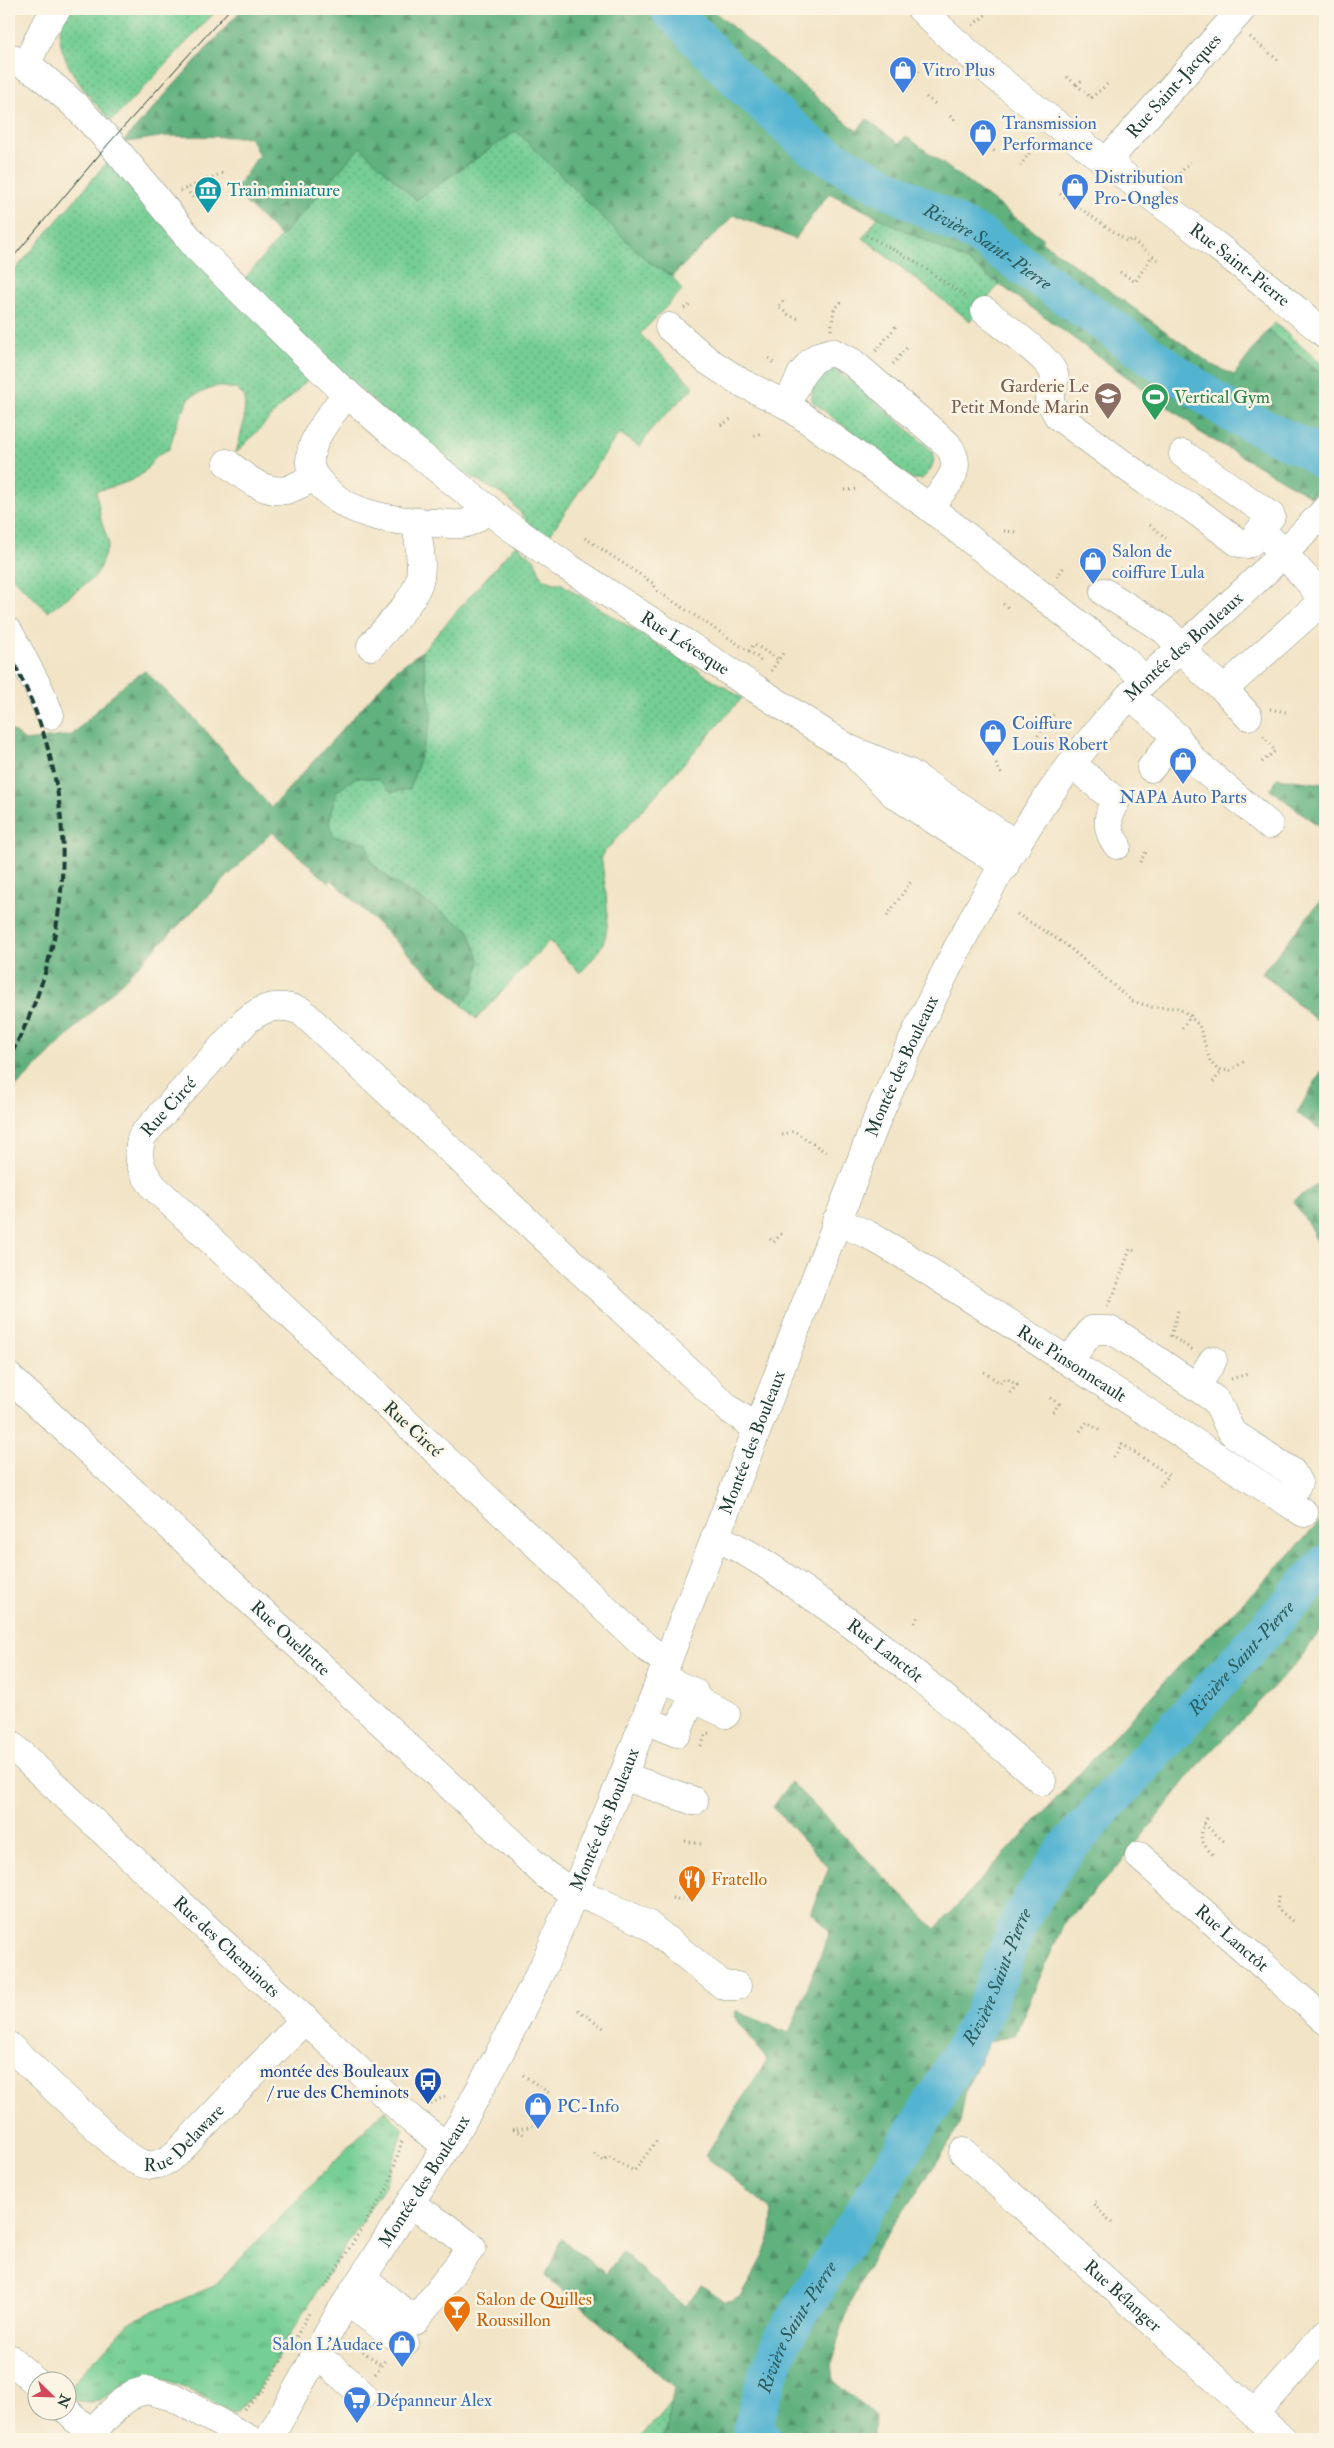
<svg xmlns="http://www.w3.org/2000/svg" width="1334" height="2448" font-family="'IM FELL Double Pica',serif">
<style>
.grass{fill:url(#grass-dots);stroke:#4a8664}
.forest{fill:url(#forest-firs);stroke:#407759}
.park{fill:url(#park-tufts);stroke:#4a8664}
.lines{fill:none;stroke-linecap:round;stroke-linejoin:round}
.river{stroke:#52b4d1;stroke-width:39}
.minor-casing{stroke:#88907e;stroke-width:29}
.major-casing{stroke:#88907e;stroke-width:29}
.path{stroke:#88907e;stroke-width:3;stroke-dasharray:1 4;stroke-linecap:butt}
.minor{stroke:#fff;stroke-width:28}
.major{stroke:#fff;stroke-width:28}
.tram{stroke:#1f3d34;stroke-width:1}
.rail{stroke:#1f3d34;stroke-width:4;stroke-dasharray:8 4;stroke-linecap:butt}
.labels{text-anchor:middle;stroke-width:5;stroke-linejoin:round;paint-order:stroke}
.shop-label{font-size:18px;fill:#366cbe;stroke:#fcf5e5;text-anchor:start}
.street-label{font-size:18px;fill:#1f3d34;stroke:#fcf5e5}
.culture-label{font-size:18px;fill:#0d838f;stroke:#fcf5e5;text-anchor:start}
.education-label{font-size:18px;fill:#785e54;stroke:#fcf5e5;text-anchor:end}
.leisure-label{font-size:18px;fill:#27864d;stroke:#fcf5e5;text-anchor:start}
.food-label{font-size:18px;fill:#c56008;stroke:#fcf5e5;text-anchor:start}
.transit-label{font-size:18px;fill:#164399;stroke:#fcf5e5;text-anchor:end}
.water-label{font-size:19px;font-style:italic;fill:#2c5b5b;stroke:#fcf5e5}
</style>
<defs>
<pattern id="grass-dots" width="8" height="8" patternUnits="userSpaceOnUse" patternTransform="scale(1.25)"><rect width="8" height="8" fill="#75ce94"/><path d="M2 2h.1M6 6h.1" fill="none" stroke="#5fa87a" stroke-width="1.8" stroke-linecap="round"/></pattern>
<pattern id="forest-firs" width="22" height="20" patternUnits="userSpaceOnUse" patternTransform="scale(1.25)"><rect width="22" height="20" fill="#60b17e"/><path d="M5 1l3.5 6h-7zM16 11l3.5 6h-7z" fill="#4f9168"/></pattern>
<pattern id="park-tufts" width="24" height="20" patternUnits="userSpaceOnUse" patternTransform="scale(1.25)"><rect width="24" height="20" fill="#75ce94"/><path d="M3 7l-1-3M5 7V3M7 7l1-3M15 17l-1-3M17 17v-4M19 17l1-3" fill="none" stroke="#5fa87a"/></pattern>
</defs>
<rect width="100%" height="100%" fill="#fcf5e5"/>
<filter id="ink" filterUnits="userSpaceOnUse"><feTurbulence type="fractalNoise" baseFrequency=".02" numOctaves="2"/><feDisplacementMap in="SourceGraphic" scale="10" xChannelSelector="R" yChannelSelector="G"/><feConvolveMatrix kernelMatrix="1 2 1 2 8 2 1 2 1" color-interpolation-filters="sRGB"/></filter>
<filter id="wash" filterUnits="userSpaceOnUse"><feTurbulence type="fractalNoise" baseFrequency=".0096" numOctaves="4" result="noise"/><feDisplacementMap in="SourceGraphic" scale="20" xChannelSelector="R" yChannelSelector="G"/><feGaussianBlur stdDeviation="1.12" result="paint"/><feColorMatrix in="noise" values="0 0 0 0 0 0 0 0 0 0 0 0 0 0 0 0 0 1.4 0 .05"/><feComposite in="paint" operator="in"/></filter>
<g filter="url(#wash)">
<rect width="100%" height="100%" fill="#f2e4c7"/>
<path class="grass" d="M70 9H218L112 121C88 97 39 43 70 9Z
M516 131 647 261 672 276 682 290 640 334 694 387 652 428 640 447 619 433 548 537 530 525 508 498 453 466 383 410 243 280 360 147 416 200Z
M114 154 314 373 236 453 244 422 245 397 236 389 217 386 190 397 178 420 169 449C149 459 156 459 144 472 135 482 108 488 96 491L101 520 109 544 96 576 48 612 9 574V277Z
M878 217 969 262 999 284 970 321 863 238Z
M1275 323 1325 367V377L1268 330Z
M832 368 859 386 933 452C936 463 930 472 922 479H912L813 402C809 389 818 371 832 368Z
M516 544 534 559 542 578 554 583H560L742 698 601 856C604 880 610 910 606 934 603 949 590 962 580 973L549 941 476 1019 462 1005 474 988 430 905 393 882 370 861 367 843 333 837 329 822 336 792 356 777 378 779 391 792 423 666 422 651Z
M672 2401 666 2433 663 2439H639Z
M769 2424 792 2439H773Z"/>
<path class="forest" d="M242 9H711L857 131 867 119 899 144 906 136 1043 238 1041 241 1212 365 1234 375 1268 330 1325 377V483L1312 497 1196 430 1190 423 969 262 829 193 795 239 735 215 672 276 647 261 516 131 416 200 360 147 281 237 234 191 259 155 250 137 165 136 122 143Z
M422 651 432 718 410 789 391 792 378 779 356 777 336 792 329 822 333 836 367 843 370 861 393 882 468 929 480 961 474 988 462 1005 332 880 329 883 272 832 9 1094V728L25 741 72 735 123 685 145 671 201 725 271 808 397 669Z
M1277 778 1325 784V831L1270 789Z
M1325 895V1028L1262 973Z
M1325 1065V1133L1297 1113Z
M1325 1179V1260L1310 1227 1293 1201Z
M1325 1516V1624L1299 1660 1194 1770 1124 1859 1063 1925 1015 2034 989 2042 966 2089 960 2122 947 2147 875 2253 851 2300 831 2362 833 2380 875 2416 874 2435 861 2439H792L769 2424 748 2416 751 2439H663L666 2433 674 2387 546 2276 561 2239 606 2274 622 2252 685 2307 701 2285 725 2302 740 2297C754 2273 777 2237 771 2209L705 2156 767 2060 734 2016 736 2011 789 2033 830 1932 811 1911 829 1868 773 1807 791 1782 935 1929 1183 1662 1271 1575Z"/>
<path class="park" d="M384 2110 403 2129 385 2185 295 2326 258 2391 234 2414C209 2401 179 2379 150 2377 113 2375 103 2421 68 2395V2388L131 2321 214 2286Z"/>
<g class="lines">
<g class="river">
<path id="s1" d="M669 9 745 87 810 145 849 168 982 237 1232 413 1312 452 1325 462"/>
<path id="s2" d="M762 2439 753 2427 767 2378 783 2339 929 2109 983 2015 1021 1917 1064 1851 1325 1565"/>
</g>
</g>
</g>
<g filter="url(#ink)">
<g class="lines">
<g class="minor-casing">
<g id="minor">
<path id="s3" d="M9 57 38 73 75 105 110 142 196 247 336 384 389 430 505 523 566 566 849 749 909 773 1017 845"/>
<path d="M26 66 43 29 57 9"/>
<path id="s4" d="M1106 162 1242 9"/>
<path d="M985 311C999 323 1050 358 1054 374 1056 381 1050 392 1049 400L1058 416 1147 482 1189 506 1239 543 1248 544 1252 541 1271 516 1183 454"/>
<path d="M669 327 708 361 742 383 787 405 929 507 1123 659 1145 680"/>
<path d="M347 393C333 413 309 438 310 463 310 470 315 478 320 483 347 517 399 522 439 523 449 524 460 526 469 522 477 519 482 514 487 508"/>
<path d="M787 405 801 375 812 361 821 355 832 352 852 362 947 444C967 470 945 486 929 507"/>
<path d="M227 463C242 475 264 494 286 490 295 488 306 481 314 477"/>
<path d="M1104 592 1166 631 1204 673 1224 689 1318 605 1320 599 1313 586 1271 540"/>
<path d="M9 632 39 689 50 715"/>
<path d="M371 646C386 628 417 599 420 577 423 559 418 540 416 522"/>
<path d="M1224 689 1248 716"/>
<path d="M1130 695 1176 736 1193 760 1269 825"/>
<path d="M859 759 894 794 1005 866"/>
<path d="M1072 764 1116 801C1106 814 1106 831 1117 845"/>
<path d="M1151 768 1176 736"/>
<path id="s5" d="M836 1221 867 1234 905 1256 1304 1513"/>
<path d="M1069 1361 1092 1330H1109L1120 1335 1214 1399C1224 1409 1224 1424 1234 1434L1292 1472 1298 1483 1288 1502"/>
<path id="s6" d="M9 1377 546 1875 575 1894 596 1900 647 1924 724 1986H737"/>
<path d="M1197 1386 1213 1360"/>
<path id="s7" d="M715 1537C750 1552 779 1573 809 1594 891 1650 966 1716 1042 1781"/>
<path id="s8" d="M667 1662 647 1648 154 1187C140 1170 136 1157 142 1136L246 1021C264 1006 279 1003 301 1011L729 1409 757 1428"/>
<path d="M692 1698 726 1714"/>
<path d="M645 1720 677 1733 692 1698 694 1692 661 1678"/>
<path id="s9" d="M9 1743 413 2121 447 2146"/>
<path d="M623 1776 694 1801"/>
<path id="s10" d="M1139 1856 1325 2020"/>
<path id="s11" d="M9 2046 124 2153C144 2168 156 2170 176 2154L305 2019"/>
<path id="s12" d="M963 2152 1282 2439"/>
<path d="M362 2278 415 2321 472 2247 446 2227 410 2204"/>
<path d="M347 2302 405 2343"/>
<path d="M314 2357 332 2367 363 2395"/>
<path d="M9 2358 38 2384"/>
<path d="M66 2410 90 2433"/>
<path d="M1254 2414 1325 2334"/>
<path d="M84 2439 122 2402 133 2394 147 2390 173 2397 249 2439"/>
<path id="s13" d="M269 2439 339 2314 462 2122 500 2052 544 1965 623 1776 879 1114C942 972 1012 825 1118 708 1147 676 1181 649 1213 620 1252 584 1290 549 1325 510"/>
</g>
</g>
<g class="major-casing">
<g id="major">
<path id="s14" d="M921 9C977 65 1041 113 1105 161 1179 217 1254 273 1325 334"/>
</g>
</g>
<path class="path" d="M1038 9 1043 13
M973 25 993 9
M1250 37 1280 62
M1067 77 1077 85
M1081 81 1077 85 1091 98 1110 82
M910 84 918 74 919 67
M926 97 937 105
M950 116 956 121
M990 147 995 152
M1020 166 1033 148 1028 143
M1173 181 1190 162
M186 189 195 200
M180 191 225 172
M1060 194 1128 242 1131 239 1160 262
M866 235 913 260 966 297
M1120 272 1135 282 1152 256
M783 301 778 307 790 316 800 319
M684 308 693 304
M831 330 834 310 842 301
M876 351 896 326
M769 358 774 364
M893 364 909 345
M721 425 731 419
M754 436 761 433
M845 490 859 489
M1150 525 1166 538
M1004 531 1016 532
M585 538 654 584 656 590 759 658 761 662
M1120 568 1125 572 1121 577
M1057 577 1064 567
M1003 604 1009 608
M749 651 754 644 779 660
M771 671 783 653
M1270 709 1286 712
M1041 718 1048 721 1054 714
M1035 740 1048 721
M1262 762 1275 751 1263 735
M996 764 1003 777
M1140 862 1146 852
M1017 914 1065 944 1132 1001 1152 1007 1177 1008 1185 1012 1199 1025 1210 1061 1217 1069 1229 1071 1245 1061
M887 916 912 880
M1182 1028 1193 1013
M1213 1082 1222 1071
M782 1135 794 1131 827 1153
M770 1239 774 1242 782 1233
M1107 1306 1114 1294 1130 1249 1137 1252
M1178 1311 1171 1336 1193 1350
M984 1372 1000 1383 1006 1378 1017 1385 1010 1393
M1231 1379 1248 1374
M1050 1398 1059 1404 1053 1412
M1080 1431 1087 1422 1099 1430
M1114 1457 1122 1444 1169 1475 1160 1486
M915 1623 919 1614
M701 1746 706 1734 709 1733
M1207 1818C1198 1836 1200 1842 1214 1856
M1204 1824 1226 1843
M685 1841 701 1844
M1278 1897 1277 1908 1293 1922
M672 1898 687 1901
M578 2010 605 2029
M523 2075 552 2095
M431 2104 447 2095
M512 2130 533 2126
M513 2130 526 2135
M594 2154 604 2161 608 2156 634 2171 658 2139
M1096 2201 1093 2204 1112 2223
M325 2287 388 2187 402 2141
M460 2301 467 2307
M294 2341 310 2311
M355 2345 381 2365
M375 2374 386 2359
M244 2409 262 2391 284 2357"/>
<use href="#minor" class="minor"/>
<use href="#major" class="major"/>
<path class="tram" d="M9 262 110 142 230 9"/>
<path class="rail" d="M9 654C81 785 80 928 9 1058"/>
</g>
</g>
<defs>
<g id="shop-pin" transform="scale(1.4375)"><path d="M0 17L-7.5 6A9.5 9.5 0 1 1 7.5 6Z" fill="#3f7fe0" stroke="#fcf5e5"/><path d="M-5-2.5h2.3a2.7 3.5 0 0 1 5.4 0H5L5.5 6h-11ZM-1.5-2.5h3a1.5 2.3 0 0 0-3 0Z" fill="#fff"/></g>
<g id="museum-pin" transform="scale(1.4375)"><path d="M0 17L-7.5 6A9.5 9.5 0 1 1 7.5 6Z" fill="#0f9aa8" stroke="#fcf5e5"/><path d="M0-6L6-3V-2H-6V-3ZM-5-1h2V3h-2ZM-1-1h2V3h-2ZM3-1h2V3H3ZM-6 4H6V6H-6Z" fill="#fff"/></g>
<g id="school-pin" transform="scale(1.4375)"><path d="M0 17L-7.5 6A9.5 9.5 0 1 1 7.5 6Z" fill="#8d6e63" stroke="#fcf5e5"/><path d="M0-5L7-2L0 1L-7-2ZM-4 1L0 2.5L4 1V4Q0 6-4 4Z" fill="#fff"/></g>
<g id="stadium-pin" transform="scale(1.4375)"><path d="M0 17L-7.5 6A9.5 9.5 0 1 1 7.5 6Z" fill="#2e9e5b" stroke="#fcf5e5"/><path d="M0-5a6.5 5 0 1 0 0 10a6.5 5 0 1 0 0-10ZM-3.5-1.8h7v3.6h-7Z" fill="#fff"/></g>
<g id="restaurant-pin" transform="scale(1.4375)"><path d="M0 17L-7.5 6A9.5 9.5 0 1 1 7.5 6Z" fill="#e8710a" stroke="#fcf5e5"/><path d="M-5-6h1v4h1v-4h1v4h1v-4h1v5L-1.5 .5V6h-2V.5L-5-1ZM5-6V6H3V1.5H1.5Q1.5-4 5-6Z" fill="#fff"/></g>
<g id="bus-pin" transform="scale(1.4375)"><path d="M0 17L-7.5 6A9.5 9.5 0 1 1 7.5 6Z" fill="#1a4fb4" stroke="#fcf5e5"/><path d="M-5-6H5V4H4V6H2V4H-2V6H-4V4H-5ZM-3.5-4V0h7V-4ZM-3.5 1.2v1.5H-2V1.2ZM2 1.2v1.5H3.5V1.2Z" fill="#fff"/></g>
<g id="bar-pin" transform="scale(1.4375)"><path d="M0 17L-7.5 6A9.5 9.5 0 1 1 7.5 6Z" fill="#e8710a" stroke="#fcf5e5"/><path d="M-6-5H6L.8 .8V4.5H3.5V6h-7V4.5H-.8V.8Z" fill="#fff"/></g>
<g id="supermarket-pin" transform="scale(1.4375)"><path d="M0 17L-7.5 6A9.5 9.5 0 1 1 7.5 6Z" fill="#3f7fe0" stroke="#fcf5e5"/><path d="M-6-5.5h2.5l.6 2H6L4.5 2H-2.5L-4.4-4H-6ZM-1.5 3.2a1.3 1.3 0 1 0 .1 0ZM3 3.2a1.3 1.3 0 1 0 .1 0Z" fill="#fff"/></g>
</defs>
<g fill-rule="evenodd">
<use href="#shop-pin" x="903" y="70"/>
<use href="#shop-pin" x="983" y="133"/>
<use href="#shop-pin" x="1075" y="187"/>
<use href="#museum-pin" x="208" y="190"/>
<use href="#school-pin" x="1108" y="396"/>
<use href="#stadium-pin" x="1155" y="397"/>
<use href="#shop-pin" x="1093" y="561"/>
<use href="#shop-pin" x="993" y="733"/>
<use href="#shop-pin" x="1183" y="761"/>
<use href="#restaurant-pin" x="692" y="1879"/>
<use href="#bus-pin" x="428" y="2081"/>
<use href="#shop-pin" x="538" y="2106"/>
<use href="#bar-pin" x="457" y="2309"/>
<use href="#shop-pin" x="402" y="2344"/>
<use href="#supermarket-pin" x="357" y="2400"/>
</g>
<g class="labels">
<g class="shop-label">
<text x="922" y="76">Vitro Plus</text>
<text x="1002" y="129">Transmission<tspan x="1002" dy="21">Performance</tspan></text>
<text x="1094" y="183">Distribution<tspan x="1094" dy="21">Pro-Ongles</tspan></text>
<text x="1112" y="557">Salon de<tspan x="1112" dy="21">coiffure Lula</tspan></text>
<text x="1012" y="729">Coiffure<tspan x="1012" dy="21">Louis Robert</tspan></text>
<text x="1183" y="803" text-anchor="middle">NAPA Auto Parts</text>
<text x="557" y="2112">PC-Info</text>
<text x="383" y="2350" text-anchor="end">Salon L'Audace</text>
<text x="376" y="2406">Dépanneur Alex</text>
</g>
<g class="street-label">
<text dy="6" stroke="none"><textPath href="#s4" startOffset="102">Rue Saint-Jacques</textPath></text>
<text dy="6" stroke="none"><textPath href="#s14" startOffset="409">Rue Saint-Pierre</textPath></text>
<text dy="6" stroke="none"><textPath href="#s3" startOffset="900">Rue Lévesque</textPath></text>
<text dy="6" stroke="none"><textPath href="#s13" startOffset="2026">Montée des Bouleaux</textPath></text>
<text dy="6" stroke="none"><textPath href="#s13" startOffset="1516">Montée des Bouleaux</textPath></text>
<text dy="6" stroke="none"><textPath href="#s8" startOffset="794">Rue Circé</textPath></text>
<text dy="6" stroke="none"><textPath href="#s5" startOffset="276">Rue Pinsonneault</textPath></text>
<text transform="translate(413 1429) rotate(43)" y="6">Rue Circé</text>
<text dy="6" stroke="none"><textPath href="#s13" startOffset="1111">Montée des Bouleaux</textPath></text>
<text dy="6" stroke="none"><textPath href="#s6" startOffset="384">Rue Ouellette</textPath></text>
<text dy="6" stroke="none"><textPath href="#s7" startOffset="205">Rue Lanctôt</textPath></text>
<text dy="6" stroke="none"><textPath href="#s13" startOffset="706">Montée des Bouleaux</textPath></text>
<text dy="6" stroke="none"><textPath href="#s10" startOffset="124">Rue Lanctôt</textPath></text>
<text dy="6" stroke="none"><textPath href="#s9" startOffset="298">Rue des Cheminots</textPath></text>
<text dy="6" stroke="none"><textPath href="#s11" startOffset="230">Rue Delaware</textPath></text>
<text dy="6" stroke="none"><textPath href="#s13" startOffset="301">Montée des Bouleaux</textPath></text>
<text dy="6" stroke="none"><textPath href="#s12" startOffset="215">Rue Bélanger</textPath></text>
</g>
<g class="culture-label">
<text x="227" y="196">Train miniature</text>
</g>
<g class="education-label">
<text x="1089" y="392">Garderie Le<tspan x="1089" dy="21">Petit Monde Marin</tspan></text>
</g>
<g class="leisure-label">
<text x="1174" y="403">Vertical Gym</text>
</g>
<g class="food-label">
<text x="711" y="1885">Fratello</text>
<text x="476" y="2305">Salon de Quilles<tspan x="476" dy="21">Roussillon</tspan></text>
</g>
<g class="transit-label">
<text x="409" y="2077">montée des Bouleaux<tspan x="409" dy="21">/ rue des Cheminots</tspan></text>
</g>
<g class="water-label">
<text dy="7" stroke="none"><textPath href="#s1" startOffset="401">Rivière Saint-Pierre</textPath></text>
<text dy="7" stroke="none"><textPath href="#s2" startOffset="935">Rivière Saint-Pierre</textPath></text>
<text dy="7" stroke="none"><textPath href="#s2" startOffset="530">Rivière Saint-Pierre</textPath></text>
<text dy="7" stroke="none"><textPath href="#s2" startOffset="125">Rivière Saint-Pierre</textPath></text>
</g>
</g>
<rect width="1334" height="2448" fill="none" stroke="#fcf5e5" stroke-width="30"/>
<g transform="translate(52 2396) rotate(113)"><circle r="24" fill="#fcf5e5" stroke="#a4ab9e"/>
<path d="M0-4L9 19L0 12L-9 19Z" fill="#d1495b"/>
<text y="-8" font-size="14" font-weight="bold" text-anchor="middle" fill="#1f3d34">N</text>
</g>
</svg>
